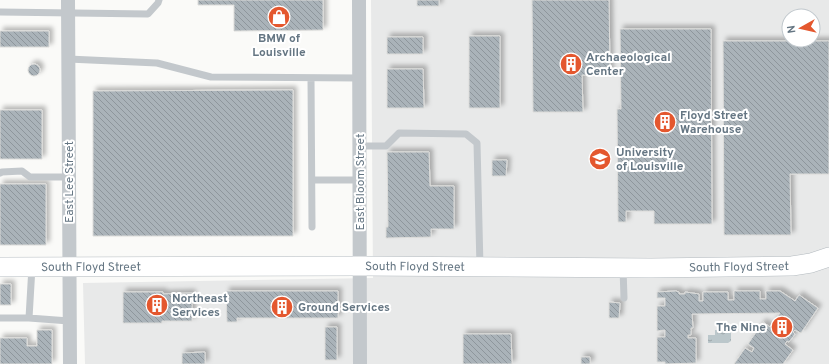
<svg xmlns="http://www.w3.org/2000/svg" width="829" height="364" font-family="Overpass,sans-serif">
<style>
.built{fill:#e8e9e9;fill-rule:evenodd}
.water{fill:url(#water-ripples)}
.building{fill:url(#building-back-hatch);stroke:#dcdcda;filter:url(#shadow)}
.lines{fill:none;stroke-linecap:round;stroke-linejoin:round}
.secondary-casing{stroke:#b3babf;stroke-width:20}
.lane{stroke:#c3c8cc;stroke-width:7}
.street{stroke:#c3c8cc;stroke-width:14}
.secondary{stroke:#fff;stroke-width:19}
.labels{text-anchor:middle;stroke-width:4;stroke-linejoin:round;paint-order:stroke}
.poi-label{font-size:12px;font-weight:bold;fill:#657683;stroke:#fff;text-anchor:start}
.street-label{font-size:12px;fill:#657683;stroke:#fff}
</style>
<defs>
<pattern id="water-ripples" width="26" height="14" patternUnits="userSpaceOnUse"><rect width="26" height="14" fill="#bbc7cb"/><path d="M2 4q2-2 4 0t4 0M15 11q2-2 4 0t4 0" fill="none" stroke="#9ca6aa"/></pattern>
<pattern id="building-back-hatch" width="6" height="6" patternUnits="userSpaceOnUse"><rect width="6" height="6" fill="#aab3b9"/><path d="M-1 5l2 2M0 0l6 6M5-1l2 2" fill="none" stroke="#8e969c"/></pattern>
<filter id="shadow"><feDropShadow dx="3.5" dy="-3.5" stdDeviation="2" flood-color="#0004"/></filter>
</defs>
<rect width="100%" height="100%" fill="#fafaf8"/>
<path class="built" d="M371 0H829V364H85L83 283 373 278ZM789 16H813V40H789Z"/>
<path class="water" d="M715 330H731V341L728 343H708V335H715Z"/>
<path class="building" d="M198 0H323V30L234 31V5H198Z
M417 0H439V6H417Z
M532 0H609L610 75H582L583 112H533Z
M620 29H711L712 224H654V211H626V222H618L617 109H621Z
M0 31H49V47H0Z
M469 36H500V108H469Z
M387 37H423V54H387Z
M723 41H829V174H790L791 235H724Z
M28 70a6 6 0 1 1 12 0a6 6 0 1 1-12 0Z
M387 69H423L424 108H387Z
M293 90V236H93V91Z
M0 110H42V159H0Z
M387 152H429L430 186H454V229H431V237L386 238V227H388Z
M492 160H507L506 176H492Z
M0 184H46V245H0Z
M0 284H11V305H0Z
M226 291H338V318H237V322H227Z
M676 291 679 292V294H685V292L699 294V301H703V292H728V300H734V291H760V299H766V291H780L795 301 799 295 818 308 801 333 795 330 793 332 795 334 789 342 787 341 785 344 793 350 783 364H734L745 348 752 352 754 348 748 344 763 322 770 327 780 313 692 314 693 328H691V335H688V338H696V363L665 364V362H657V337H665V330L657 331V306H665V298H657V292Z
M123 292H163V294L192 293V321H162V323H123Z
M609 302 620 303 619 318H609Z
M325 327H337V360H325Z
M37 330H52V364H0V338H27V346H37Z
M463 334H511L512 364H463Z
M205 352V364H182V353Z
M581 357H590V364H581Z"/>
<g class="lines">
<g class="secondary-casing">
<g id="secondary">
<path id="s1" d="M0 267 360 266 651 268 792 266 811 263 829 257"/>
</g>
</g>
<path class="lane" d="M0 12 148 14 158 3 159 0
M68 59 157 63 211 77 359 78
M311 78 312 227
M360 146H386L399 133 466 134 477 143 480 267
M0 173 2 172 22 171 30 177H69
M312 180H360
M32 267 29 318 69 321
M623 268 624 298
M0 318H29"/>
<path class="street" d="M68 0 70 364
M359 0 360 364"/>
<use href="#secondary" class="secondary"/>
</g>
<defs>
<g id="shop-disc" transform="scale(1.15)"><circle r="9.5" fill="#e4572e" stroke="#fff"/><path d="M-5-2.5h2.3a2.7 3.5 0 0 1 5.4 0H5L5.5 6h-11ZM-1.5-2.5h3a1.5 2.3 0 0 0-3 0Z" fill="#fff"/></g>
<g id="building-disc" transform="scale(1.15)"><circle r="9.5" fill="#e4572e" stroke="#fff"/><path d="M-4-6H4V6H1V3H-1V6H-4ZM-2.5-4.3h1.7v1.8h-1.7ZM.8-4.3h1.7v1.8H.8ZM-2.5-1h1.7V.8h-1.7ZM.8-1h1.7V.8H.8Z" fill="#fff"/></g>
<g id="university-disc" transform="scale(1.15)"><circle r="9.5" fill="#e4572e" stroke="#fff"/><path d="M0-5L7-2L0 1L-7-2ZM-4 1L0 2.5L4 1V4Q0 6-4 4Z" fill="#fff"/></g>
</defs>
<g fill-rule="evenodd">
<use href="#shop-disc" x="279" y="17"/>
<use href="#building-disc" x="571" y="64"/>
<use href="#building-disc" x="665" y="122"/>
<use href="#university-disc" x="600" y="159"/>
<use href="#building-disc" x="157" y="305"/>
<use href="#building-disc" x="282" y="307"/>
<use href="#building-disc" x="782" y="327"/>
</g>
<g class="labels">
<g class="poi-label">
<text x="279" y="42" text-anchor="middle">BMW of<tspan x="279" dy="14">Louisville</tspan></text>
<text x="586" y="61">Archaeological<tspan x="586" dy="14">Center</tspan></text>
<text x="680" y="119">Floyd Street<tspan x="680" dy="14">Warehouse</tspan></text>
<text x="616" y="156">University<tspan x="616" dy="14">of Louisville</tspan></text>
<text x="172" y="302">Northeast<tspan x="172" dy="14">Services</tspan></text>
<text x="298" y="311">Ground Services</text>
<text x="766" y="331" text-anchor="end">The Nine</text>
</g>
<g class="street-label">
<text transform="translate(69 182) rotate(-90)" y="4">East Lee Street</text>
<text transform="translate(360 182) rotate(-90)" y="4">East Bloom Street</text>
<text dy="4" stroke="none"><textPath href="#s1" startOffset="91">South Floyd Street</textPath></text>
<text dy="4" stroke="none"><textPath href="#s1" startOffset="415">South Floyd Street</textPath></text>
<text dy="4" stroke="none"><textPath href="#s1" startOffset="739">South Floyd Street</textPath></text>
</g>
</g>
<g transform="translate(801 28) rotate(262)"><circle r="19" fill="#ffffff" stroke="#c1c8cd"/>
<path d="M0-3L7 15L0 10L-7 15Z" fill="#e4572e"/>
<text y="-6" font-size="11" font-weight="bold" text-anchor="middle" fill="#657683">N</text>
</g>
</svg>
